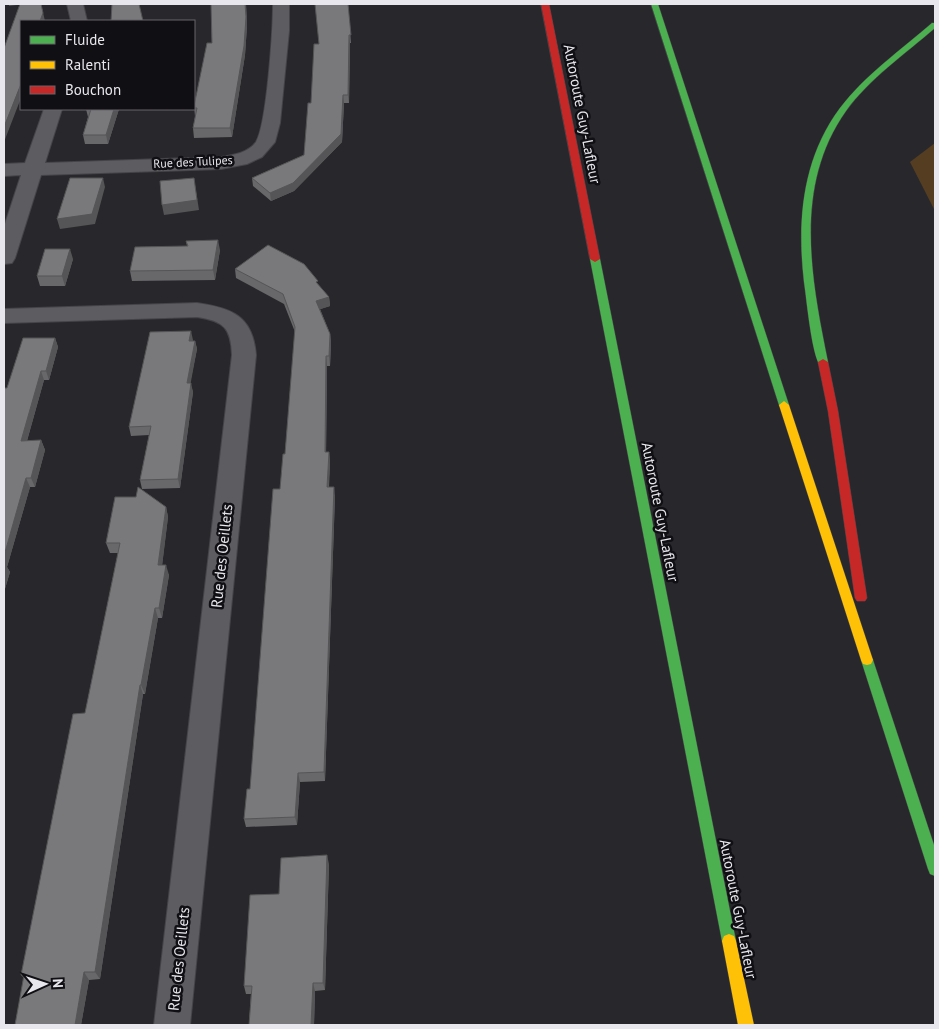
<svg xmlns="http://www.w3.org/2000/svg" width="939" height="1029" font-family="'PT Sans',sans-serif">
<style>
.green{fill:#553d21}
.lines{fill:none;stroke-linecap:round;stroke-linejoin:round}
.street-casing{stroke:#454448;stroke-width:2}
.fast-casing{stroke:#454448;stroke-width:1}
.slow-casing{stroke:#454448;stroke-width:1}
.jam-casing{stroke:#454448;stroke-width:1}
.street{fill:#5d5c60;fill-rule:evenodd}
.fast{fill:#4caf50;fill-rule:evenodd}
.slow{fill:#ffc107;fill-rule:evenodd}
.jam{fill:#c62828;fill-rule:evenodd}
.wall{fill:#68686b}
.shaded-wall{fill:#555557}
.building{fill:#79797c;stroke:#555557}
.labels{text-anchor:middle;stroke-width:5;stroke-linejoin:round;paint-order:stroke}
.far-street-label{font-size:12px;fill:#e8e7ed;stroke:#100f13}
.street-label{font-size:15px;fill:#e8e7ed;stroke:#100f13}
</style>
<rect width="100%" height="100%" fill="#28282c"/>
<path class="green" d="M935 143V211L910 162Z"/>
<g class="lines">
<g class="street-casing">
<path id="street" d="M67 4H83L87 21H71Z
M273 4H289V31L280 123 275 142 262 157 247 164 221 169 41 175 15 258 12 263 4 264V227L21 175 4 176V164L25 163 44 109H62L45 163 221 157C233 155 248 153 256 142 267 124 273 29 273 4Z
M197 303C232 308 253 316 256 355L190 1025H154L232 355C231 328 224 321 197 317L4 323V309Z"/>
</g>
<g class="fast-casing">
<path id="fast" d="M651 4H658L789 405 788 407H780L779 405Z
M932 23H935V28C905 54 869 79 846 111 793 186 811 278 828 362L823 365 819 364C811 348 807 302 804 282 797 221 802 159 840 108 865 75 901 50 932 23Z
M595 256 600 259 736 941 734 946 729 948 724 946 722 941 590 259Z
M867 655 871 656 873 660 935 848V876L930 874 928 869 861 660 863 656Z"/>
</g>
<g class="slow-casing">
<path id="slow" d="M784 401 789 405 873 660 871 664 867 665 863 664 861 660 779 405Z
M729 934 734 936 736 941 754 1025H738L722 941 724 936Z"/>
</g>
<g class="jam-casing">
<path id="jam" d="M541 4H549L600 259 595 262 590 259Z
M823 359 828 362 838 411 867 598 865 601H857L855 598 828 411 818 362Z"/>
</g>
<use href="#street" class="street"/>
<use href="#fast" class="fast"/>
<use href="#slow" class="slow"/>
<use href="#jam" class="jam"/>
</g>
<path class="wall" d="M211 4H246L247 26 245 55 232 137 194 138 193 128 195 117 194 106 212 43Z
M348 4 351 43H350L349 103H344L342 142 294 191 271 201 253 186 252 178 304 155 319 44Z
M86 109H119L108 144H85L83 135 88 117Z
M186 241 220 250 215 280 132 281 130 271 187 246Z
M73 259 65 286H40L37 276Z
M235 269 319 286 329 297 330 306 320 309 330 334 331 343 330 366H327L326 452H329L330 462 329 487 335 496 325 781 300 782 297 825 246 827 244 819 250 789 280 489 285 454 295 332 284 304 236 278Z
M55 338 58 347 49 380H44L27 441 41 440 45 450 35 487H30L7 567 10 572 4 592V388H7Z
M192 341H195L197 349 190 383 193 392 180 488 142 489 140 480 149 435 131 436 129 427Z
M166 507 168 517 162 565 169 575 162 618H158L145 694H143L100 979 89 980 81 1025H15L24 978 21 975 85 713 118 553H110L106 543Z
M329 864 325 990 315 991 314 1025H249L251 994H246L244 986 279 894Z"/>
<path class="shaded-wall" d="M9 4H25L9 6Z
M41 4 45 21H40Z
M245 4H246L247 26 245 55 232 137 230 128Z
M349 35 350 43 349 103 348 95Z
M21 84V98L4 142V127Z
M343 95 344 103 342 142 294 191 271 201 270 193 293 183Z
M114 109H119L108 144 106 135Z
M103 178 105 187 95 224 60 229 57 219Z
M194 178 199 210 164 215 162 205Z
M218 240 220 250 215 280 213 270Z
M70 249 73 259 65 286 62 276Z
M329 297 330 306 318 310 316 301Z
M191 331 193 340 191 350 189 341Z
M330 334 331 343 330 366 329 356Z
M55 338 58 347 49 380 46 371Z
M195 341 197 349 189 392 187 383Z
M326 356 327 366 326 462 325 452Z
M41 371 44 380 24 451 21 441Z
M191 383 193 392 180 488 178 479Z
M41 440 45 450 35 487 31 478Z
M329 452 330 462 328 496 327 487Z
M26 478 30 487 7 567 10 572 4 592V556Z
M334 487 335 496 325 781 324 772Z
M166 507 168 517 161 575 158 565Z
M166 565 169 575 162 618 159 608Z
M155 608 158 618 145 694 141 685Z
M140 685 143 694 100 979 95 972Z
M298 773 300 782 297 825 295 817Z
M327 855 329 864 325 990 323 983Z
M84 972 89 980 81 1025H75Z
M313 983 315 991 314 1025H311Z"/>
<path class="building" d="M20 4H41L43 13 40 21H21V84L4 127V48Z
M112 4H139L143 21H111Z
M211 4H245L246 17 244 46 230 128H193L197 108H194V106L207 43H212Z
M315 4H348L351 35H349L348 95H343L341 134 293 183 270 193 252 178 304 155 308 103H311L314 44H319Z
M91 109H114L106 135H83Z
M70 178H103L92 214 57 219Z
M194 178 197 200 162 205 160 181Z
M218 240 213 270 130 271 135 247 188 246 186 241Z
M268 245 304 264 318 281 316 282 329 297 316 301 330 334 329 356H326L325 452H329L327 487H334L324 772 298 773 295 817 244 819 247 789H250L273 489H280L283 454H285L295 327 283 294 235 269Z
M45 249H70L62 276H37Z
M191 331 189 341H195L187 383H191L178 479 140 480 151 426 129 427 150 332Z
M23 338H55L46 371H41L21 441 41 440 31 478H26L4 556V388H7Z
M138 487 166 507 158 565H166L159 608H155L141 685H140L95 972H84L75 1025H15L24 975H21L73 714 85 713 120 543H106L115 497H136Z
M327 855 323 983H313L311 1025H249L252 986H244L250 895 279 894 281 858Z"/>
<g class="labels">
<g class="far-street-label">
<text transform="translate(193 162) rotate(-3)" y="4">Rue des Tulipes</text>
</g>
<g class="street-label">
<text transform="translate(582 114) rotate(79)" y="5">Autoroute Guy-Lafleur</text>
<text transform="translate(660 512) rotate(79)" y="5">Autoroute Guy-Lafleur</text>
<text transform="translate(222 556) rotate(-84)" y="5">Rue des Oeillets</text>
<text transform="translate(738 909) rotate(79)" y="5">Autoroute Guy-Lafleur</text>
<text transform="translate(179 959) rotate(-84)" y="5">Rue des Oeillets</text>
</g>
</g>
<rect width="939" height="1029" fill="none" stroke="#e8e7ed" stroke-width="10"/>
<rect x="20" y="20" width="175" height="90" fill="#100f13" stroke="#66656a"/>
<rect x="30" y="36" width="25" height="8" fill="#4caf50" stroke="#66656a"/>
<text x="65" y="45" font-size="15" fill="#e8e7ed">Fluide</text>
<rect x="30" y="61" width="25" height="8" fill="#ffc107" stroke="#66656a"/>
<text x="65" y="70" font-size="15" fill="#e8e7ed">Ralenti</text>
<rect x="30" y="86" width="25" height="8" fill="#c62828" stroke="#66656a"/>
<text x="65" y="95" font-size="15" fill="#e8e7ed">Bouchon</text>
<g transform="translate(45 984) rotate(87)" stroke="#100f13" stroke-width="4" paint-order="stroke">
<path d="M0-4L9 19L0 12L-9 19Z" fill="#e8e7ed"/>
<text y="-8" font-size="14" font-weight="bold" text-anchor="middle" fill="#e8e7ed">N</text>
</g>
</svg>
